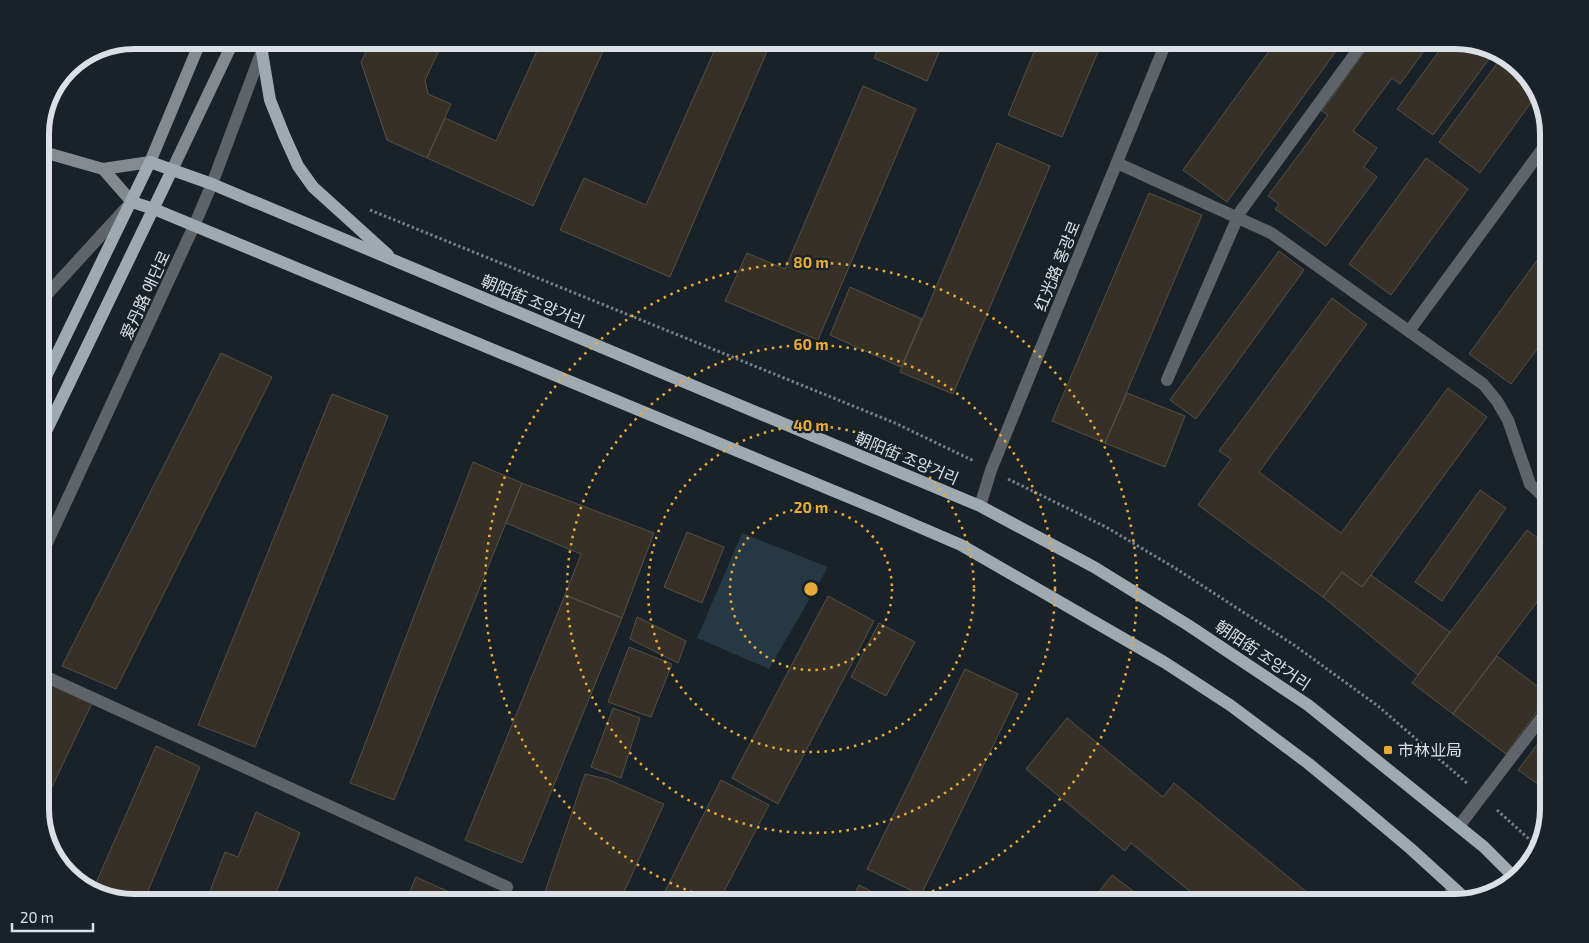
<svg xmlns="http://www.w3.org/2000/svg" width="1589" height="943" font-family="'Exo 2','Noto Sans SC','Noto Sans KR',sans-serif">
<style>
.green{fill:#253844}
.building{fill:#363026;stroke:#564f45}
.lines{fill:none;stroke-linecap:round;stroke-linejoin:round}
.path{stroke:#777f84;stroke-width:3;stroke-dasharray:2.5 2.5;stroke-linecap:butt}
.service{stroke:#5f6468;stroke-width:12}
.minor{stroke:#5f6468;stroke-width:12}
.tertiary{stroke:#5f6468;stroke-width:12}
.secondary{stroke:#838b91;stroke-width:12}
.primary{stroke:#9ea9b1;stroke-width:12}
.ring{fill:none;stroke:#e9ab38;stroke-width:2.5;stroke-dasharray:2.5 5}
.poi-dot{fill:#e9ab38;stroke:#182228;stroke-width:2}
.labels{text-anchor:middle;stroke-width:4.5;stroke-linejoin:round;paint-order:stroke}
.street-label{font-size:16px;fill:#dae0e5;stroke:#182228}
.poi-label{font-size:16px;fill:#dae0e5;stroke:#182228;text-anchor:start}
.rim{fill:none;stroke:#dae0e5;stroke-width:6}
.centre{fill:#e9ab38;stroke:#182228;stroke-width:2.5}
.ring-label{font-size:15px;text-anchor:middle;font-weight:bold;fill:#e9ab38;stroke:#182228;stroke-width:4.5;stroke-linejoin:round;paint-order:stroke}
</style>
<rect width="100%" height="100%" fill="#182228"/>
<path class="green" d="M742 533 828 567 769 669 697 638Z"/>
<path class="building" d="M372 40H444L425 80 428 94 451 104 427 158 387 140 361 62Z
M542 40H608L533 206 427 158 445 118 496 141Z
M719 40H748L768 49 670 277 560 230 584 178 646 205Z
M882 40H944L927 81 874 58Z
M1039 40H1103L1062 137 1008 115Z
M1277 40H1344L1227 202 1183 170Z
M1373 40H1432L1400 84 1392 78 1353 131 1377 148 1364 167 1377 177 1326 246 1275 209 1279 204 1268 196 1328 115 1322 111Z
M1447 40H1456L1495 51 1433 135 1397 109Z
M1504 54 1536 86 1538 93 1480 173 1439 142Z
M863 86 916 109 818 340 725 301 747 253 785 269Z
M997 143 1050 166 953 394 900 372Z
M1426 158 1468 189 1391 295 1349 264Z
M1149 193 1202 215 1105 443 1052 421Z
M1546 248 1549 250V333L1511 384 1469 354Z
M1279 251 1304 270 1196 419 1170 400Z
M850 287 922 319 901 367 830 335Z
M1332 298 1367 324 1259 472 1341 533 1448 388 1487 417 1362 587 1342 572 1323 597 1198 505 1231 459 1219 451Z
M221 353 272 377 116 689 62 666Z
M1127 393 1185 416 1165 467 1105 443Z
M332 394 388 416 255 747 198 725Z
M473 462 522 483 394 800 350 783Z
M522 483 654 533 622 618 565 595 581 554 506 523Z
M1480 490 1506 508 1442 601 1415 582Z
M1527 530 1549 546V586L1453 714 1412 683Z
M687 532 724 547 702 603 664 587Z
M1342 572 1362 587 1371 575 1450 632 1418 675 1323 597Z
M565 595 622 618 522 863 465 840Z
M828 596 874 621 778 804 732 778Z
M637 617 686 641 678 663 630 639Z
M879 623 915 642 886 696 851 677Z
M629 647 672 664 651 717 608 702Z
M1497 656 1549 695 1506 754 1453 714Z
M965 669 1018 694 921 895 867 869Z
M40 679 92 703 40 812Z
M613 708 640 718 621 778 591 767Z
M1067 718 1163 797 1174 783 1320 903H1204L1131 843 1125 851 1026 769Z
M1549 729V792L1518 770Z
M156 746 200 767 143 903H133L92 892Z
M585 774 607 779 664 804 619 903H552L545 892Z
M721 780 769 805 718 903H659Z
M256 812 300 833 272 903H211L206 901 225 852 238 857Z
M1112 875 1149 903H1090Z
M416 877 465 899 464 903H405Z
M859 885 894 903H850Z"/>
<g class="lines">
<path class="path" d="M370 210 895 423 974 461
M1008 479 1106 527 1175 568 1294 645 1378 706 1468 784
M1497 810 1539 848"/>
<path class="service" d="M1117 163 1271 233 1483 384 1497 401 1508 420 1530 484 1549 502
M1409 331 1549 140
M1167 380 1240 212 1365 40
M40 674 507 887
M1459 826 1549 708"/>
<path class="minor" d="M980 506 991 470 1167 40
M1443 903 1454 888"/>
<path class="tertiary" d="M40 302 126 208
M40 558 194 226 212 184 266 40"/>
<path class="secondary" d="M40 151 103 169 150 162 201 40
M103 169 132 202
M172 170 234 40"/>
<path class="primary" d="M260 40 270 100 284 135 298 166 313 187 388 255
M132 202 154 209 882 511 961 545 1164 662 1230 705 1309 764 1360 806 1411 849 1467 900
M40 389 150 162 212 184 980 506 1094 567 1188 625 1308 705 1484 847 1515 878
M40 444 172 170"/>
</g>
<g class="ring">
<circle cx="811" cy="589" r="81"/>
<circle cx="811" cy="589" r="163"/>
<circle cx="811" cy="589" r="244"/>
<path d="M721 902A326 326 0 1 1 901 902"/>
</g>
<rect class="poi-dot" x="1383" y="745" width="10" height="10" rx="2.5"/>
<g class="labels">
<g class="street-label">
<text transform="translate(1057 266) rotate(-68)" y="6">红光路 홍광로</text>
<text transform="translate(145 295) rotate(-65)" y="6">爱丹路 애단로</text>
<text transform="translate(533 301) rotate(23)" y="6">朝阳街 조양거리</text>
<text transform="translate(907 458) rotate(23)" y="6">朝阳街 조양거리</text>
<text transform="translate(1263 655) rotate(34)" y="6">朝阳街 조양거리</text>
</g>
<g class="poi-label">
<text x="1398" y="756">市林业局</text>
</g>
</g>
<path d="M0 0H1589V943H0ZM134 49H1455A85 85 0 0 1 1540 134V809A85 85 0 0 1 1455 894H134A85 85 0 0 1 49 809V134A85 85 0 0 1 134 49Z" fill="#182228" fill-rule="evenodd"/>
<path class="rim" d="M134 49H1455A85 85 0 0 1 1540 134V809A85 85 0 0 1 1455 894H134A85 85 0 0 1 49 809V134A85 85 0 0 1 134 49Z"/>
<circle cx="811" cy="589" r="8" class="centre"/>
<g class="ring-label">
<text x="811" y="268">80 m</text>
<text x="811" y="350">60 m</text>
<text x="811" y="431">40 m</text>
<text x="811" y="513">20 m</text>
</g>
<path d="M12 923v8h81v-8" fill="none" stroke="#dae0e5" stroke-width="2.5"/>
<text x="20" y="923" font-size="15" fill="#dae0e5" stroke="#182228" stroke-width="4" paint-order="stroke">20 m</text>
</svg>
